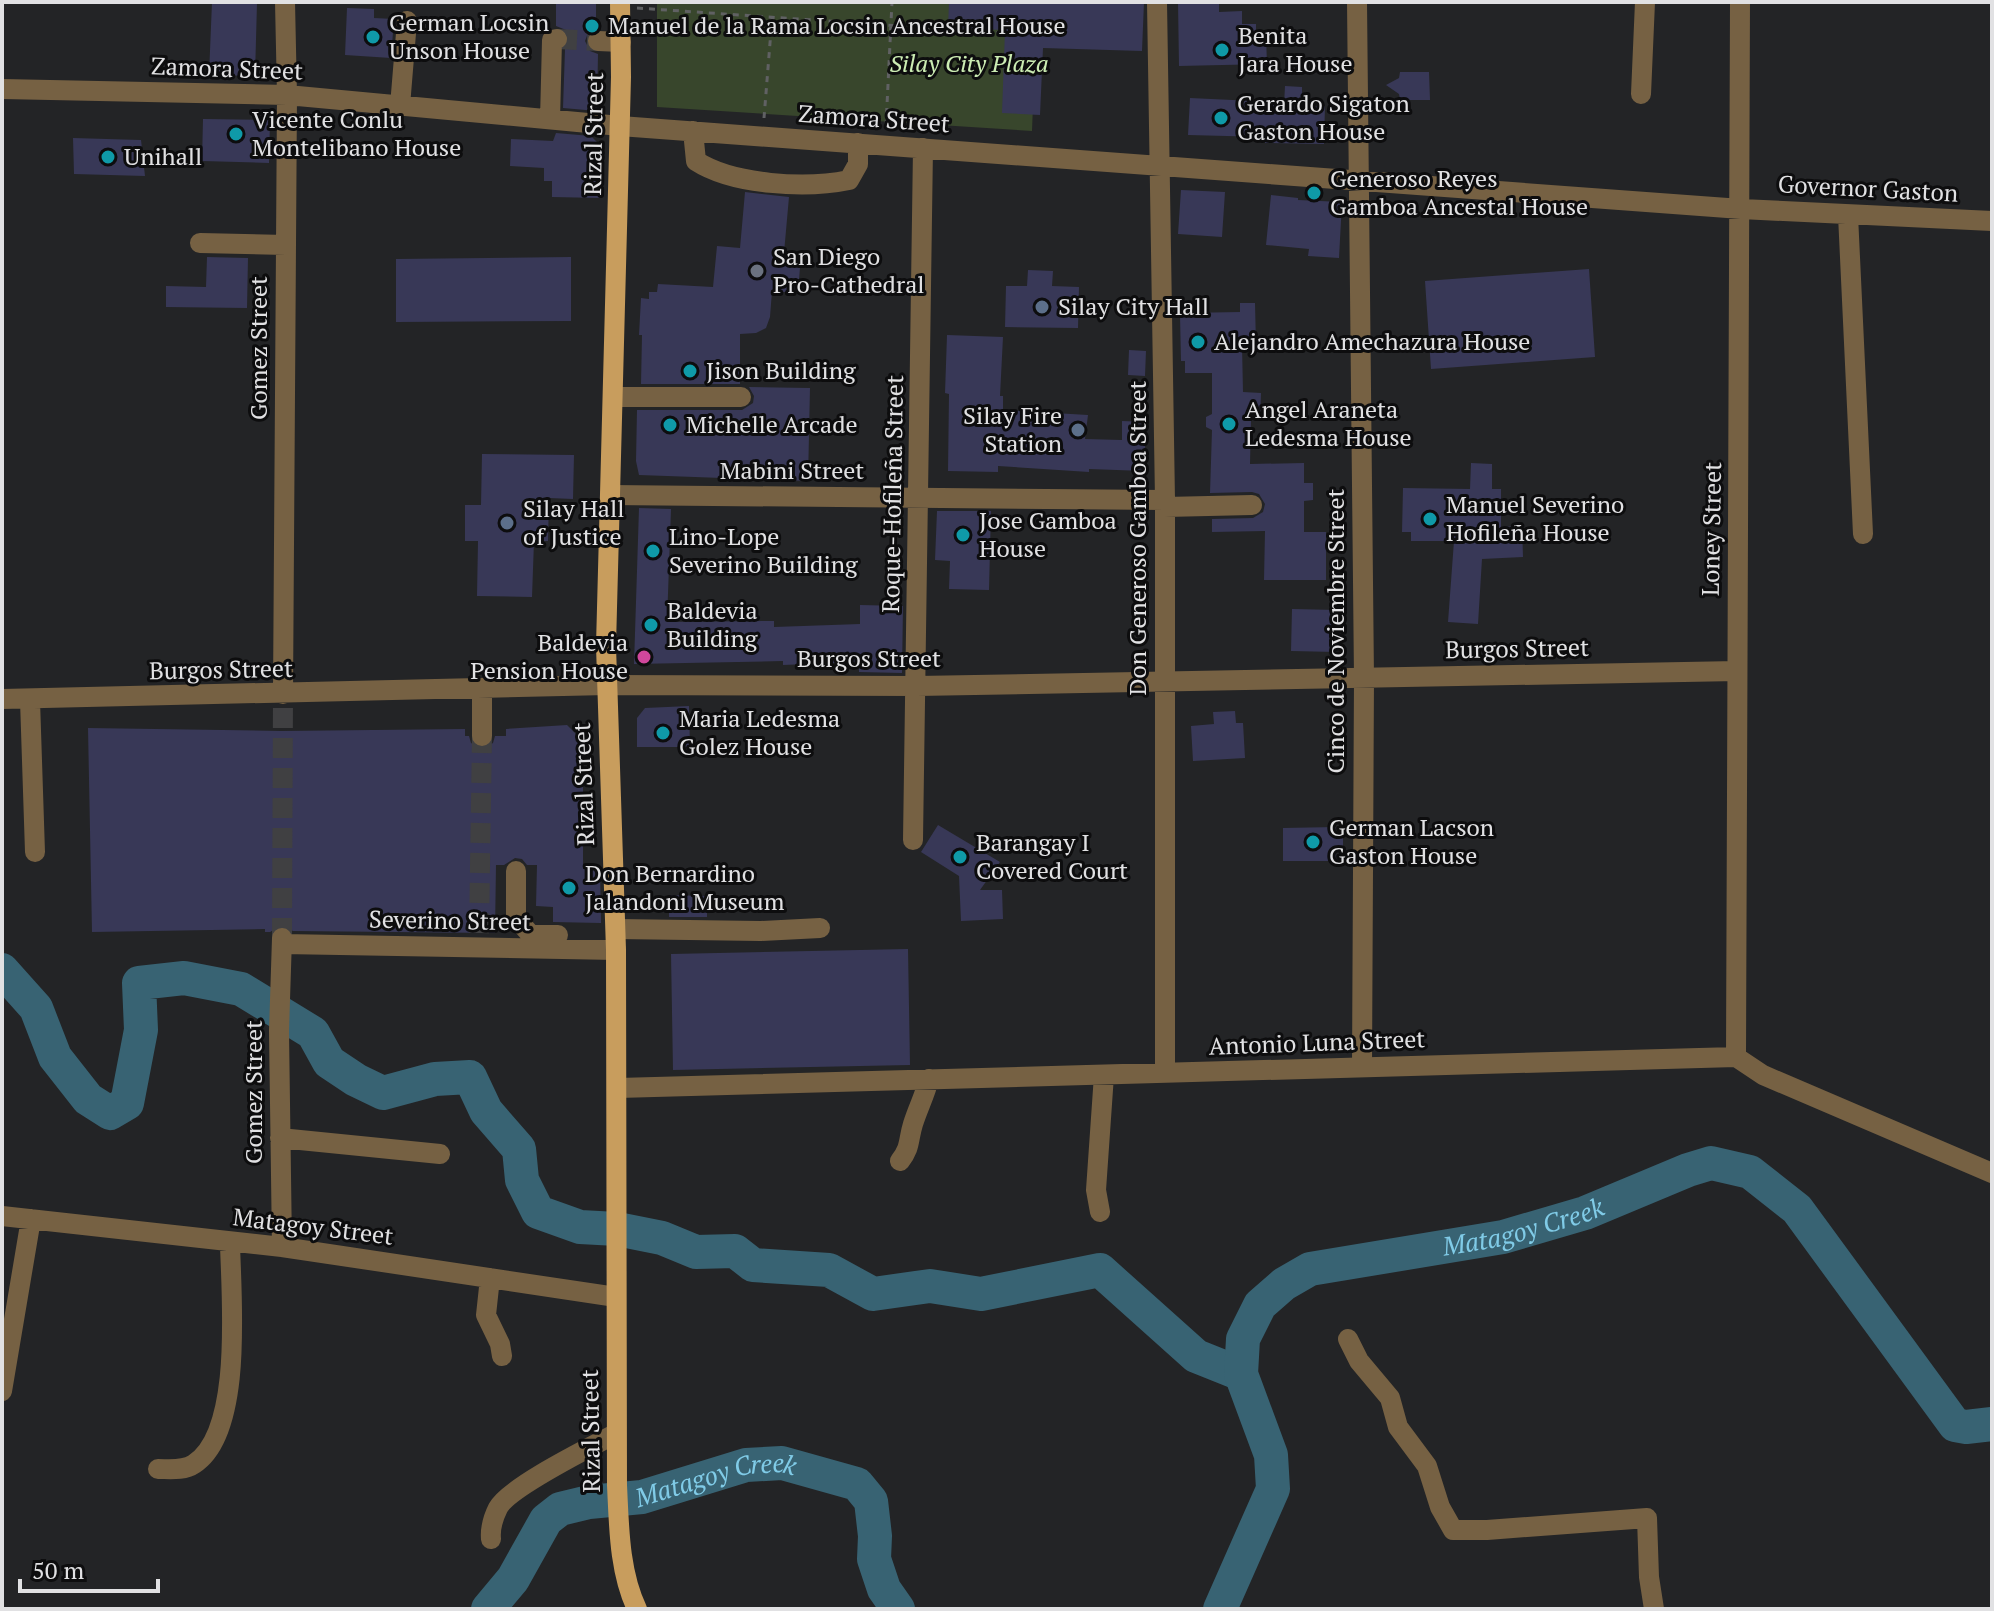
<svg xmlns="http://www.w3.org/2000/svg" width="1994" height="1611" font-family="'PT Serif',serif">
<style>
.green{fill:#38462c}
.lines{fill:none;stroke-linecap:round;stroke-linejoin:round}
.river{stroke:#386373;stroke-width:34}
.building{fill:#383857}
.minor-tunnel{stroke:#404042;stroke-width:20;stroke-dasharray:20 10;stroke-linecap:butt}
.path{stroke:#606163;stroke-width:3;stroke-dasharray:6 6;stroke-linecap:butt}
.minor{stroke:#766143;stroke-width:20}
.major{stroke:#c89d5d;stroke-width:20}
.culture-dot{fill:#0f9aa8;stroke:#0d0d0e;stroke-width:3}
.worship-dot{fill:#6b7280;stroke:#0d0d0e;stroke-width:3}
.service-dot{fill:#5c6f8a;stroke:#0d0d0e;stroke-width:3}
.hotel-dot{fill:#d1479c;stroke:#0d0d0e;stroke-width:3}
.labels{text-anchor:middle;stroke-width:6;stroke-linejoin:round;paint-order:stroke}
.poi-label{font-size:24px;fill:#e1e1e3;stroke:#0d0d0e;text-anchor:start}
.park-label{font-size:24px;font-style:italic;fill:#ccedb3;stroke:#0d0d0e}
.street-label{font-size:24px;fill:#e1e1e3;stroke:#0d0d0e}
.water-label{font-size:26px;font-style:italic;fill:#80cbe7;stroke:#0d0d0e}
</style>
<rect width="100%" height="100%" fill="#232426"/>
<path class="green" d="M657 2H1037L1032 131 657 107Z"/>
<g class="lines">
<g class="river">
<path d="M2 970 36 1008 55 1057 88 1099 110 1113 127 1103 141 1030 139 983 184 978 241 989 313 1033 329 1062 356 1080 383 1093 435 1079 470 1077 486 1111 519 1149 522 1180 538 1212 580 1227 617 1229 662 1238 696 1252 735 1251 753 1265 829 1270 873 1294 930 1286 981 1294 1100 1270 1196 1356 1241 1374"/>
<path id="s1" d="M488 1609 513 1579 546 1520 560 1509 589 1502 642 1497 746 1465 782 1463 857 1484 871 1501 875 1536 874 1559 884 1589 898 1609"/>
<path id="s2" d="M1220 1609 1273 1489 1271 1455 1241 1374 1243 1339 1260 1305 1284 1284 1310 1269 1503 1237 1585 1213 1688 1170 1711 1163 1750 1172 1797 1209 1955 1425 1966 1427 1992 1424"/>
</g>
</g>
<path class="building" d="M212 2 257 3 255 76 209 75Z
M556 2H596V29L588 33 585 41 590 51 598 54 597 111 563 108 565 49 570 37 566 30 556 26Z
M949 2H1144L1142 51 1043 48 1040 115 1002 113 1005 30 948 28Z
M1178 2H1219V12L1242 11V24H1256V35H1266L1267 64 1179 66Z
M347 8 374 9V18L394 19 391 58 345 55Z
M1400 72H1429L1430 100H1400L1399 94 1386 85 1399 78Z
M1285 86 1302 87V106H1325L1324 144 1265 143V137L1188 135 1190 98 1254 101V105H1284Z
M203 119 270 120 269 163 202 161Z
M556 133 591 136 601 146 600 198 552 197V181H544V168L510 166 511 139 553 141Z
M73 138 141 140 145 176 74 174Z
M1181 190 1225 192 1222 237 1178 234Z
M745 192 789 197 784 253 801 255 798 293 772 291 770 317 766 328 756 333 740 334V384H641L642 335H639L641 298 649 299V292H657L658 284 713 287 717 246 740 248Z
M1271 195 1298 198V200L1342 202 1339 258 1308 256 1309 249 1266 245Z
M207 257 248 258 247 308 166 307V286L206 287Z
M571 257V321L396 322V259Z
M1589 269 1595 357 1431 369 1425 281Z
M1028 270 1053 271 1052 286 1079 287 1078 328 1005 327 1006 286H1027Z
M1240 303H1255L1256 345H1242L1243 392 1261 393 1260 421 1251 420 1250 464 1304 463V483H1313V500L1304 501V532H1326V580H1264L1265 531 1212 532V519L1253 518 1263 512 1265 504 1259 494 1252 492 1210 493 1212 430 1206 427V417L1212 414V373H1185V361H1181L1180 315H1184L1185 313 1240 312Z
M947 335 1003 337 1000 396H1003V410L1088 415 1085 439 1122 440V421L1146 422 1144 471 1089 469V472L998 466V472L948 471 949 394 945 393Z
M1129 350 1146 351 1145 376 1128 375Z
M749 387 810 388 808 481 639 475 636 461 637 410H742L753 403 754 396Z
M482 454 574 455 573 499 549 498 548 541H534L532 597 477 596 478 541H465V505H481Z
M1471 463 1492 464V489H1501V527L1522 526 1523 557 1482 559 1478 624 1448 622 1454 541H1411V532H1402L1403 488 1470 489Z
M639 508 671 509 667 622 774 621V627L860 624V605L903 606 902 673 859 672V662L783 665V661L634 664Z
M937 511H991L989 590 949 589 950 561 935 560Z
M1292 609 1337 610 1336 652 1291 651Z
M689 706 690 747H637V718L645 708Z
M1235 711 1236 723H1243L1245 758 1193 761 1191 726 1214 724 1213 712Z
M567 725 583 741V869H600L601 923 553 922V907L536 906 537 865H527L522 859 515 858 504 865H496L495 933 293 931 282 925 270 932H265V929L92 932 88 728 281 731 465 729V736H469L471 743 483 749 493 743 495 736H506V729Z
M938 825 1000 862 980 890H1002L1003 919 961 921 959 876 921 852Z
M1336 827V833L1343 838V846L1336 851V861H1283V828Z
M669 895 707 896V917H669Z
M908 949 910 1065 673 1070 671 954Z"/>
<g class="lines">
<path class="minor-tunnel" d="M557 39 598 41
M479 933 482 736
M282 938 283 694"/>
<path class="path" d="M637 8 1032 35
M764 118 772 18
M886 126 892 2"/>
<path class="minor" d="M1157 2 1165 500V1073
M1357 2 1364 678 1362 1067
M598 41 621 42
M2 89 287 95 620 126 1741 209 1992 221
M1641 94 1645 2
M400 106 407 21
M550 120 552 40 557 39
M693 131 696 161C733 185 806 189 849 180L858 164V143
M1848 215 1863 534
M200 243 286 245
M613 397H741
M610 495 1165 500
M1165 507 1252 505
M283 694 287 95 285 2
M2 699 607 685 917 686 1737 671
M30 700 35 852
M482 736V689
M913 840 923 148
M516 871V918L531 935H558
M616 929 761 931 820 928
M283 944 616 950
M1736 1057 1740 2
M618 1088 1736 1057 1763 1075 1992 1173
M280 1138 440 1154
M900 1161C911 1147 908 1140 913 1124 918 1108 925 1095 929 1079
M1100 1212 1096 1190 1104 1075
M2 1216 282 1247 616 1297
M282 1247 279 1031 282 938
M490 1278 486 1315 500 1344 502 1356
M1348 1339 1359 1361 1390 1398 1398 1427 1427 1466 1440 1507 1453 1530H1487L1647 1518 1649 1577 1654 1609
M2 1391 31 1219
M158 1469C169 1469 184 1471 194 1464 244 1432 231 1295 230 1243
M491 1539C490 1528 493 1518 498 1508 509 1487 591 1447 615 1434"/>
<path class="major" d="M620 2 621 77 606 646 616 950 617 1485C619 1525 619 1572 637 1609"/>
</g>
<g class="culture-dot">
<circle cx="592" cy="26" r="8"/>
<circle cx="373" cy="37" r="8"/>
<circle cx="1222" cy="50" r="8"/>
<circle cx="1221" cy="118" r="8"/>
<circle cx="236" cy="134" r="8"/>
<circle cx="108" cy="157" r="8"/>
<circle cx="1314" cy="193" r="8"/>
<circle cx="1198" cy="342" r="8"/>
<circle cx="690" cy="371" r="8"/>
<circle cx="1229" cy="424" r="8"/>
<circle cx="670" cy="425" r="8"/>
<circle cx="1430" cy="519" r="8"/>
<circle cx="963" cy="535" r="8"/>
<circle cx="653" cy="551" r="8"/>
<circle cx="651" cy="625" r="8"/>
<circle cx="663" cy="733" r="8"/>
<circle cx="1313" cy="842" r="8"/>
<circle cx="960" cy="857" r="8"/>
<circle cx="569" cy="888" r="8"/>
</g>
<circle class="worship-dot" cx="757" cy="271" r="8"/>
<g class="service-dot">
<circle cx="1042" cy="307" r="8"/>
<circle cx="1078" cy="430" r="8"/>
<circle cx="507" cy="523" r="8"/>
</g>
<circle class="hotel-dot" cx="644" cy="657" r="8"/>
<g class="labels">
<g class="poi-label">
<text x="389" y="31">German Locsin<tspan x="389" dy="28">Unson House</tspan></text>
<text x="608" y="34">Manuel de la Rama Locsin Ancestral House</text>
<text x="1238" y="44">Benita<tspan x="1238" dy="28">Jara House</tspan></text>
<text x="1237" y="112">Gerardo Sigaton<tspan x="1237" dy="28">Gaston House</tspan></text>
<text x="252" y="128">Vicente Conlu<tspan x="252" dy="28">Montelibano House</tspan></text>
<text x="124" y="165">Unihall</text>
<text x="1330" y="187">Generoso Reyes<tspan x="1330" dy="28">Gamboa Ancestal House</tspan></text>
<text x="773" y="265">San Diego<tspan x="773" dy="28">Pro-Cathedral</tspan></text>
<text x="1058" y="315">Silay City Hall</text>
<text x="1214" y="350">Alejandro Amechazura House</text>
<text x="706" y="379">Jison Building</text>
<text x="1245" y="418">Angel Araneta<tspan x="1245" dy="28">Ledesma House</tspan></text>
<text x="1062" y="424" text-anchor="end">Silay Fire<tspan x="1062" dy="28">Station</tspan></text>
<text x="686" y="433">Michelle Arcade</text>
<text x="1446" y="513">Manuel Severino<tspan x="1446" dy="28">Hofileña House</tspan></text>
<text x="523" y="517">Silay Hall<tspan x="523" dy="28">of Justice</tspan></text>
<text x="979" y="529">Jose Gamboa<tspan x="979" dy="28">House</tspan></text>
<text x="669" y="545">Lino-Lope<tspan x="669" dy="28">Severino Building</tspan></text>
<text x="667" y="619">Baldevia<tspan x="667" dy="28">Building</tspan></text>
<text x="628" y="651" text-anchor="end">Baldevia<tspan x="628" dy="28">Pension House</tspan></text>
<text x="679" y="727">Maria Ledesma<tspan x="679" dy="28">Golez House</tspan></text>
<text x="1329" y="836">German Lacson<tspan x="1329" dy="28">Gaston House</tspan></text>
<text x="976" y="851">Barangay I<tspan x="976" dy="28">Covered Court</tspan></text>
<text x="585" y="882">Don Bernardino<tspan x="585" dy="28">Jalandoni Museum</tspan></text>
</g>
<g class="park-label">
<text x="969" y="72">Silay City Plaza</text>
</g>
<g class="street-label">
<text transform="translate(227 69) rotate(2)" y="8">Zamora Street</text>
<text transform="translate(874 119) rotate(4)" y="8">Zamora Street</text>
<text transform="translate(594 134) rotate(-89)" y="8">Rizal Street</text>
<text transform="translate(1868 189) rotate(3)" y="8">Governor Gaston</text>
<text transform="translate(259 348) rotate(-90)" y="8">Gomez Street</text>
<text x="792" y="479">Mabini Street</text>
<text transform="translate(893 494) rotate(-89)" y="8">Roque-Hofileña Street</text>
<text transform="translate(1712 529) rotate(-89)" y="8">Loney Street</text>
<text transform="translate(1138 538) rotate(-90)" y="8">Don Generoso Gamboa Street</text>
<text transform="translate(1336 631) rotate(-90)" y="8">Cinco de Noviembre Street</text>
<text transform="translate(1517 649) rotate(-1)" y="8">Burgos Street</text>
<text x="869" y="667">Burgos Street</text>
<text transform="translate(221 670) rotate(-1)" y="8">Burgos Street</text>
<text transform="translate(584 784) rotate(-92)" y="8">Rizal Street</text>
<text transform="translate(450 921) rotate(1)" y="8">Severino Street</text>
<text transform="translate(1317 1043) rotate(-2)" y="8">Antonio Luna Street</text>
<text transform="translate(254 1092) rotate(-90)" y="8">Gomez Street</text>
<text transform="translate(313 1227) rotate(7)" y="8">Matagoy Street</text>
<text transform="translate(591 1431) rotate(-91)" y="8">Rizal Street</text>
</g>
<g class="water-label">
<text dy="9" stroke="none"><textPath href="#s2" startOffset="604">Matagoy Creek</textPath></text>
<text dy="9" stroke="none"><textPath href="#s1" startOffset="284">Matagoy Creek</textPath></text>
</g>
</g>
<rect width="1994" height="1611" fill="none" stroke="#e1e1e3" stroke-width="8"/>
<path d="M20 1579v12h138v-12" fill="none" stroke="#e1e1e3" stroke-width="4"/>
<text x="32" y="1579" font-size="24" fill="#e1e1e3" stroke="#0d0d0e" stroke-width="6" paint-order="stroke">50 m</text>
</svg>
